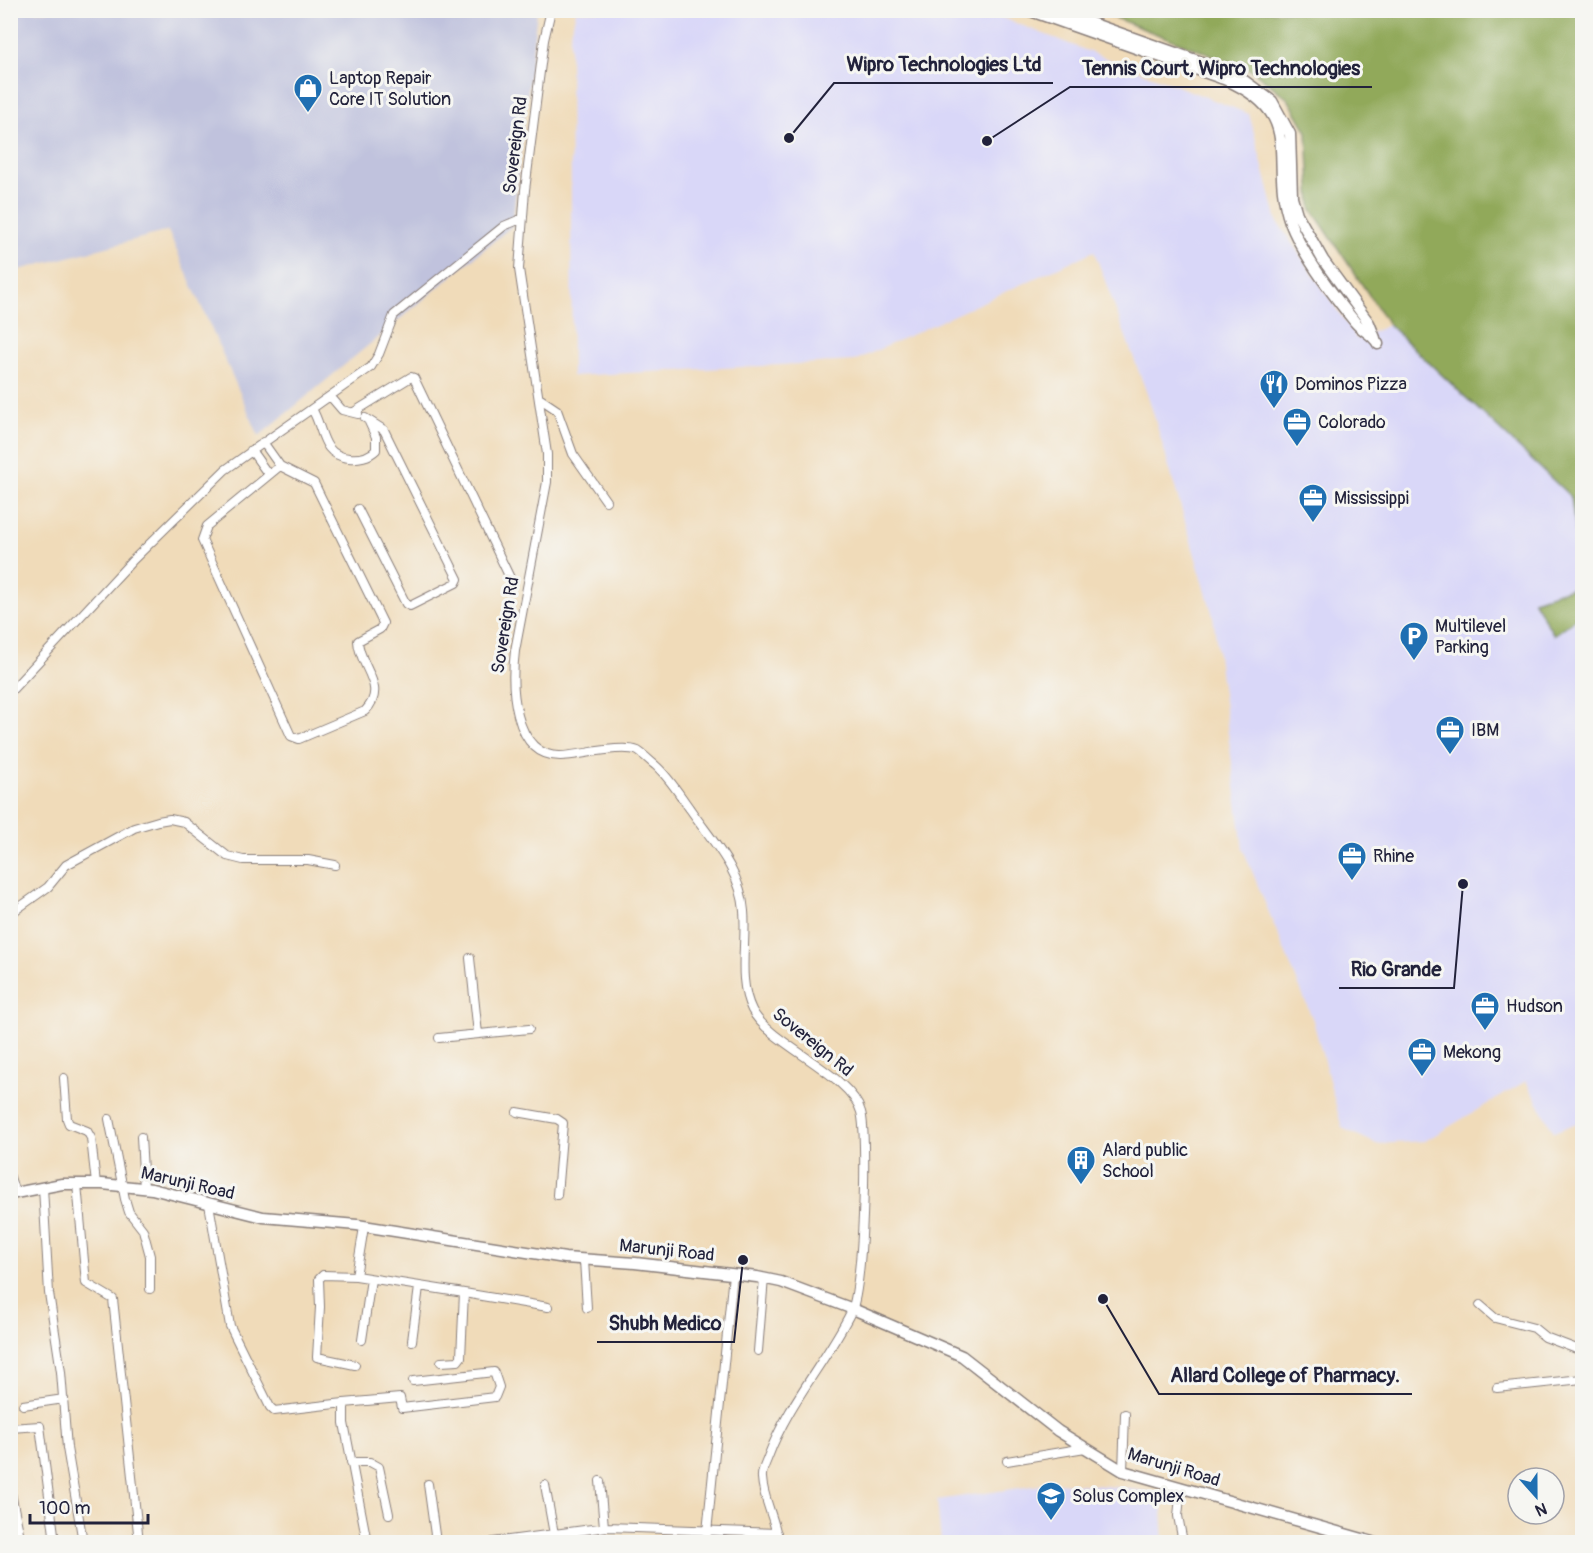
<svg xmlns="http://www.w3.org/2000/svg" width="1593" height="1553" font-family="Pangolin,sans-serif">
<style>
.built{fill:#d9d7f8}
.industrial{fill:#c0c2dd}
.forest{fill:#91a95a;stroke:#5a664a;stroke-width:1.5}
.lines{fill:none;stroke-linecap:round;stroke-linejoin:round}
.minor-casing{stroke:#897e7a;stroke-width:10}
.tertiary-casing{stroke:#897e7a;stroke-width:13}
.minor{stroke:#fff;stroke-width:8}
.tertiary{stroke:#fff;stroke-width:10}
.labels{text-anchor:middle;stroke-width:6;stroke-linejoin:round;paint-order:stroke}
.poi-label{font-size:18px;fill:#22223b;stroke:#f6f6f2;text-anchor:start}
.street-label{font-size:18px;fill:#22223b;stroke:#f6f6f2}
.leader{fill:none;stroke:#22223b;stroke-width:2}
.callout-dot{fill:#22223b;stroke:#f6f6f2;stroke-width:2}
.callout-label{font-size:20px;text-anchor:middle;font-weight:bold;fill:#22223b;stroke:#f6f6f2;stroke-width:6;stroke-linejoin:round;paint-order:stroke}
</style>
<rect width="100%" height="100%" fill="#f6f6f2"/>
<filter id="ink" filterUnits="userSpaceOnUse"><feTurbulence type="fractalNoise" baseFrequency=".0167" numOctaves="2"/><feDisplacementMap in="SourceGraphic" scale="12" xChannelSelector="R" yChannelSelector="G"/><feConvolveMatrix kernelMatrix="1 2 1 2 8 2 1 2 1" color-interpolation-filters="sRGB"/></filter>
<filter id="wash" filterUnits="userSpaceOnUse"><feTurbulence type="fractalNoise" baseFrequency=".008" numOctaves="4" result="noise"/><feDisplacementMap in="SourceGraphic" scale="24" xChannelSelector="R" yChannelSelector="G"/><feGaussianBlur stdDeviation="1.35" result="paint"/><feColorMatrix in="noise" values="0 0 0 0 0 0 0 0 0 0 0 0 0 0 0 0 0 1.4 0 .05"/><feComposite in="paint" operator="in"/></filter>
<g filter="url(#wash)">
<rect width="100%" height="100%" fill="#f0dbb9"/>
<path class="built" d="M576 11H985L1249 114 1277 221 1357 339 1389 325 1572 497 1582 585 1533 600 1554 635 1582 614V1130L1579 1122 1554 1132 1526 1081 1425 1141 1377 1144 1342 1128 1313 1020 1243 849 1213 616 1149 399 1094 251 854 361 572 376 570 36Z
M1053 1483 1096 1485 1161 1493 1164 1542H941L937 1500Z"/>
<path class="industrial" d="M11 11H537L512 226 259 436 168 231 11 272Z"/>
<path class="forest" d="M1097 11H1582V614L1554 635 1533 600 1582 585 1571 497 1389 325 1311 208 1307 132 1288 99 1253 71Z"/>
</g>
<g filter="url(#ink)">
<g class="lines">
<g class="minor-casing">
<path id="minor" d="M551 10 544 40 525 190 519 269 547 454V482L515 651C511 683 512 756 560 756 579 756 621 744 638 751 643 754 650 761 655 765 669 777 679 794 690 809 712 841 741 870 744 911 747 943 737 980 752 1010 769 1044 851 1074 861 1112 868 1137 863 1290 851 1312 826 1362 788 1403 768 1457 766 1463 761 1471 762 1478 763 1499 776 1521 778 1542
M330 396 342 410 358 414
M539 398 557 410 573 454 606 501
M312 409C324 428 320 455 349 458 358 459 369 457 376 450V437L369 422
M354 412 411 377 414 378 511 580
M263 442 280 466
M251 450 268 474
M280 466 314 483 383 623 380 629 358 641C359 667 389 687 365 711L299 739 291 736 202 540 207 526Z
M358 509 406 604 410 606 456 583 458 579 384 430 365 418
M10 692 132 561 225 470 371 367 379 354 394 315 504 226 523 218
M10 914 48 887 66 865 134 828 158 821 170 819 184 822 227 856 243 860H308L335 865
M470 958 478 1034
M439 1038 529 1029
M64 1078 67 1119 69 1124 87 1131 91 1138 96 1184
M517 1112 557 1119 563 1123 557 1195
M109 1119 125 1199 129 1212 143 1230 150 1256V1289
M141 1137 144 1188
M10 1177 15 1193
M77 1184 86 1283 113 1299 139 1542
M43 1187 49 1293 61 1372 67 1448 83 1542
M209 1204 230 1326 270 1407 274 1411 344 1403V1423L367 1542
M584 1260 587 1308
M356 1276 464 1293 461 1357 458 1361 441 1362
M464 1293 548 1307
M1480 1305 1495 1318 1534 1328 1545 1337 1582 1351
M362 1340 371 1279
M412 1341 419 1287
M758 1351 764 1278
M355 1365 317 1357 320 1307 319 1279 323 1275 356 1276 364 1227
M1497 1388 1582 1379
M344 1403 400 1398 402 1408 495 1397 499 1387 494 1372 413 1381
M23 1405 64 1399
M10 1428 40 1426 55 1542
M1007 1461 1085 1448
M351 1462H370L379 1467 389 1514
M1123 1471 1125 1414
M600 1481 604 1527
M428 1484 436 1542
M545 1485 554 1534
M10 1488 21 1542
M1181 1488 1178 1516 1183 1542
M493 1542 607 1527 777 1533
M706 1542 733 1274"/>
</g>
<g class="tertiary-casing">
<path id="tertiary" d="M1028 10 1224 79C1309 116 1267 157 1290 222 1302 254 1333 295 1355 322 1362 331 1373 334 1378 344
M1054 10 1235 74 1272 101 1290 134 1292 197 1297 214 1323 260 1369 323 1375 338
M10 1194 62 1184H102L152 1189 263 1217 357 1225 565 1258 635 1263 757 1277 781 1282 853 1309 962 1356 1058 1431 1123 1471 1373 1542"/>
</g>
<use href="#minor" class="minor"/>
<use href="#tertiary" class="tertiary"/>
</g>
</g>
<defs>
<g id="shop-pin" transform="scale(1.5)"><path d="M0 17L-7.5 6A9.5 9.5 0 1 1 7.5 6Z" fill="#1f6fb2" stroke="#f6f6f2"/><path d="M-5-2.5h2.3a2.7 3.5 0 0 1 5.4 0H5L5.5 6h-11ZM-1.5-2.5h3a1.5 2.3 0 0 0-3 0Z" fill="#fff"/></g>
<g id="restaurant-pin" transform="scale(1.5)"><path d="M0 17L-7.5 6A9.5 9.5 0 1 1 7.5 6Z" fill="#1f6fb2" stroke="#f6f6f2"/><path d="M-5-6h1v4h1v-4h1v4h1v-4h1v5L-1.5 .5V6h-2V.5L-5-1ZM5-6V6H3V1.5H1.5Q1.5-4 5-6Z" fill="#fff"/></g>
<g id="office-pin" transform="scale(1.5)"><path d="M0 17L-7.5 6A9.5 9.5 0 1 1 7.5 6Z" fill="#1f6fb2" stroke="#f6f6f2"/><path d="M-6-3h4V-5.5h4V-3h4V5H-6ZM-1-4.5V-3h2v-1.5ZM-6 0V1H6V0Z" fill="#fff"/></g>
<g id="parking-pin" transform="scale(1.5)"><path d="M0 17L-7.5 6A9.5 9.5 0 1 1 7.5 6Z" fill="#1f6fb2" stroke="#f6f6f2"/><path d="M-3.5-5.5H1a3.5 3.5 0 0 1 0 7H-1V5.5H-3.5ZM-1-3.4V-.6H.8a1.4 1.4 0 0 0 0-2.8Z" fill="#fff"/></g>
<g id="building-pin" transform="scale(1.5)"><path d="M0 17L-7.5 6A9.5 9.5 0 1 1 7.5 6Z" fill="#1f6fb2" stroke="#f6f6f2"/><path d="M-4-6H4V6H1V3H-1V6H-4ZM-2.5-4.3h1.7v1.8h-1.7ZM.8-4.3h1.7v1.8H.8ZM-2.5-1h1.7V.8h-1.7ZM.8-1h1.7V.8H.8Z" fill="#fff"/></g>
<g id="university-pin" transform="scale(1.5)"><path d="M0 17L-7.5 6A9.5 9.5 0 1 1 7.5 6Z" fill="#1f6fb2" stroke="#f6f6f2"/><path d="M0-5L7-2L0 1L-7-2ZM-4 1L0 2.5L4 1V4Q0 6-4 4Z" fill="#fff"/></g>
</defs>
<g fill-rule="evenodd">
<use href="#shop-pin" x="308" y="88"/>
<use href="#restaurant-pin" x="1274" y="384"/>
<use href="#office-pin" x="1297" y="422"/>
<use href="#office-pin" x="1313" y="498"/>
<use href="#parking-pin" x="1414" y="636"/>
<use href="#office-pin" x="1450" y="730"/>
<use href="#office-pin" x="1352" y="856"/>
<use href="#office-pin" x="1485" y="1006"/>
<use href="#office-pin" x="1422" y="1052"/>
<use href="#building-pin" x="1081" y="1160"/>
<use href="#university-pin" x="1051" y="1496"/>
</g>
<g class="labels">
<g class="poi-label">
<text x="329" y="84">Laptop Repair<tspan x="329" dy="21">Core IT Solution</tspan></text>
<text x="1295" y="390">Dominos Pizza</text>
<text x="1318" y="428">Colorado</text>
<text x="1334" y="504">Mississippi</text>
<text x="1435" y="632">Multilevel<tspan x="1435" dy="21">Parking</tspan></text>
<text x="1471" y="736">IBM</text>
<text x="1373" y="862">Rhine</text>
<text x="1506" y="1012">Hudson</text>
<text x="1443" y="1058">Mekong</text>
<text x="1102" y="1156">Alard public<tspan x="1102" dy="21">School</tspan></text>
<text x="1072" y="1502">Solus Complex</text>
</g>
<g class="street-label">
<text transform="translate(515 145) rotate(-83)" y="6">Sovereign Rd</text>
<text transform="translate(505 625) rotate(-81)" y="6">Sovereign Rd</text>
<text transform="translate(813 1042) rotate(39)" y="6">Sovereign Rd</text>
<text transform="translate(188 1183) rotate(13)" y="6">Marunji Road</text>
<text transform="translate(667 1250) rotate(6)" y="6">Marunji Road</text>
<text transform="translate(1174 1467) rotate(17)" y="6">Marunji Road</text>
</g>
</g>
<path class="leader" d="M789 138L834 83H1053M987 141L1070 87H1372M1463 884L1454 988H1339M743 1260L734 1342H597M1103 1299L1159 1394H1412"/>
<g class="callout-dot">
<circle cx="789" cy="138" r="6"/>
<circle cx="987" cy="141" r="6"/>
<circle cx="1463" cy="884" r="6"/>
<circle cx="743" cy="1260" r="6"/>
<circle cx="1103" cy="1299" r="6"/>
</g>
<g class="callout-label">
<text x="944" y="71">Wipro Technologies Ltd</text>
<text x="1221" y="75">Tennis Court, Wipro Technologies</text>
<text x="1396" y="976">Rio Grande</text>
<text x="665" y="1330">Shubh Medico</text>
<text x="1285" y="1382">Allard College of Pharmacy.</text>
</g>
<rect width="1593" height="1553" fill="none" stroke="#f6f6f2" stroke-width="36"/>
<g transform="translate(1536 1496) rotate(159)"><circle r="28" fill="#f6f6f2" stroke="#a1a1a9" stroke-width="1.5"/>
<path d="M0-4.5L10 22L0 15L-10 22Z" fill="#1f6fb2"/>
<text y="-9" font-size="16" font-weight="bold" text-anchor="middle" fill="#22223b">N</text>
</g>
<path d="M30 1514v9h118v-9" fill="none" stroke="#22223b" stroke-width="3"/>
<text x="39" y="1514" font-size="18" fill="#22223b" stroke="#f6f6f2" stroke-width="4.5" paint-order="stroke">100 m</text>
</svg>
